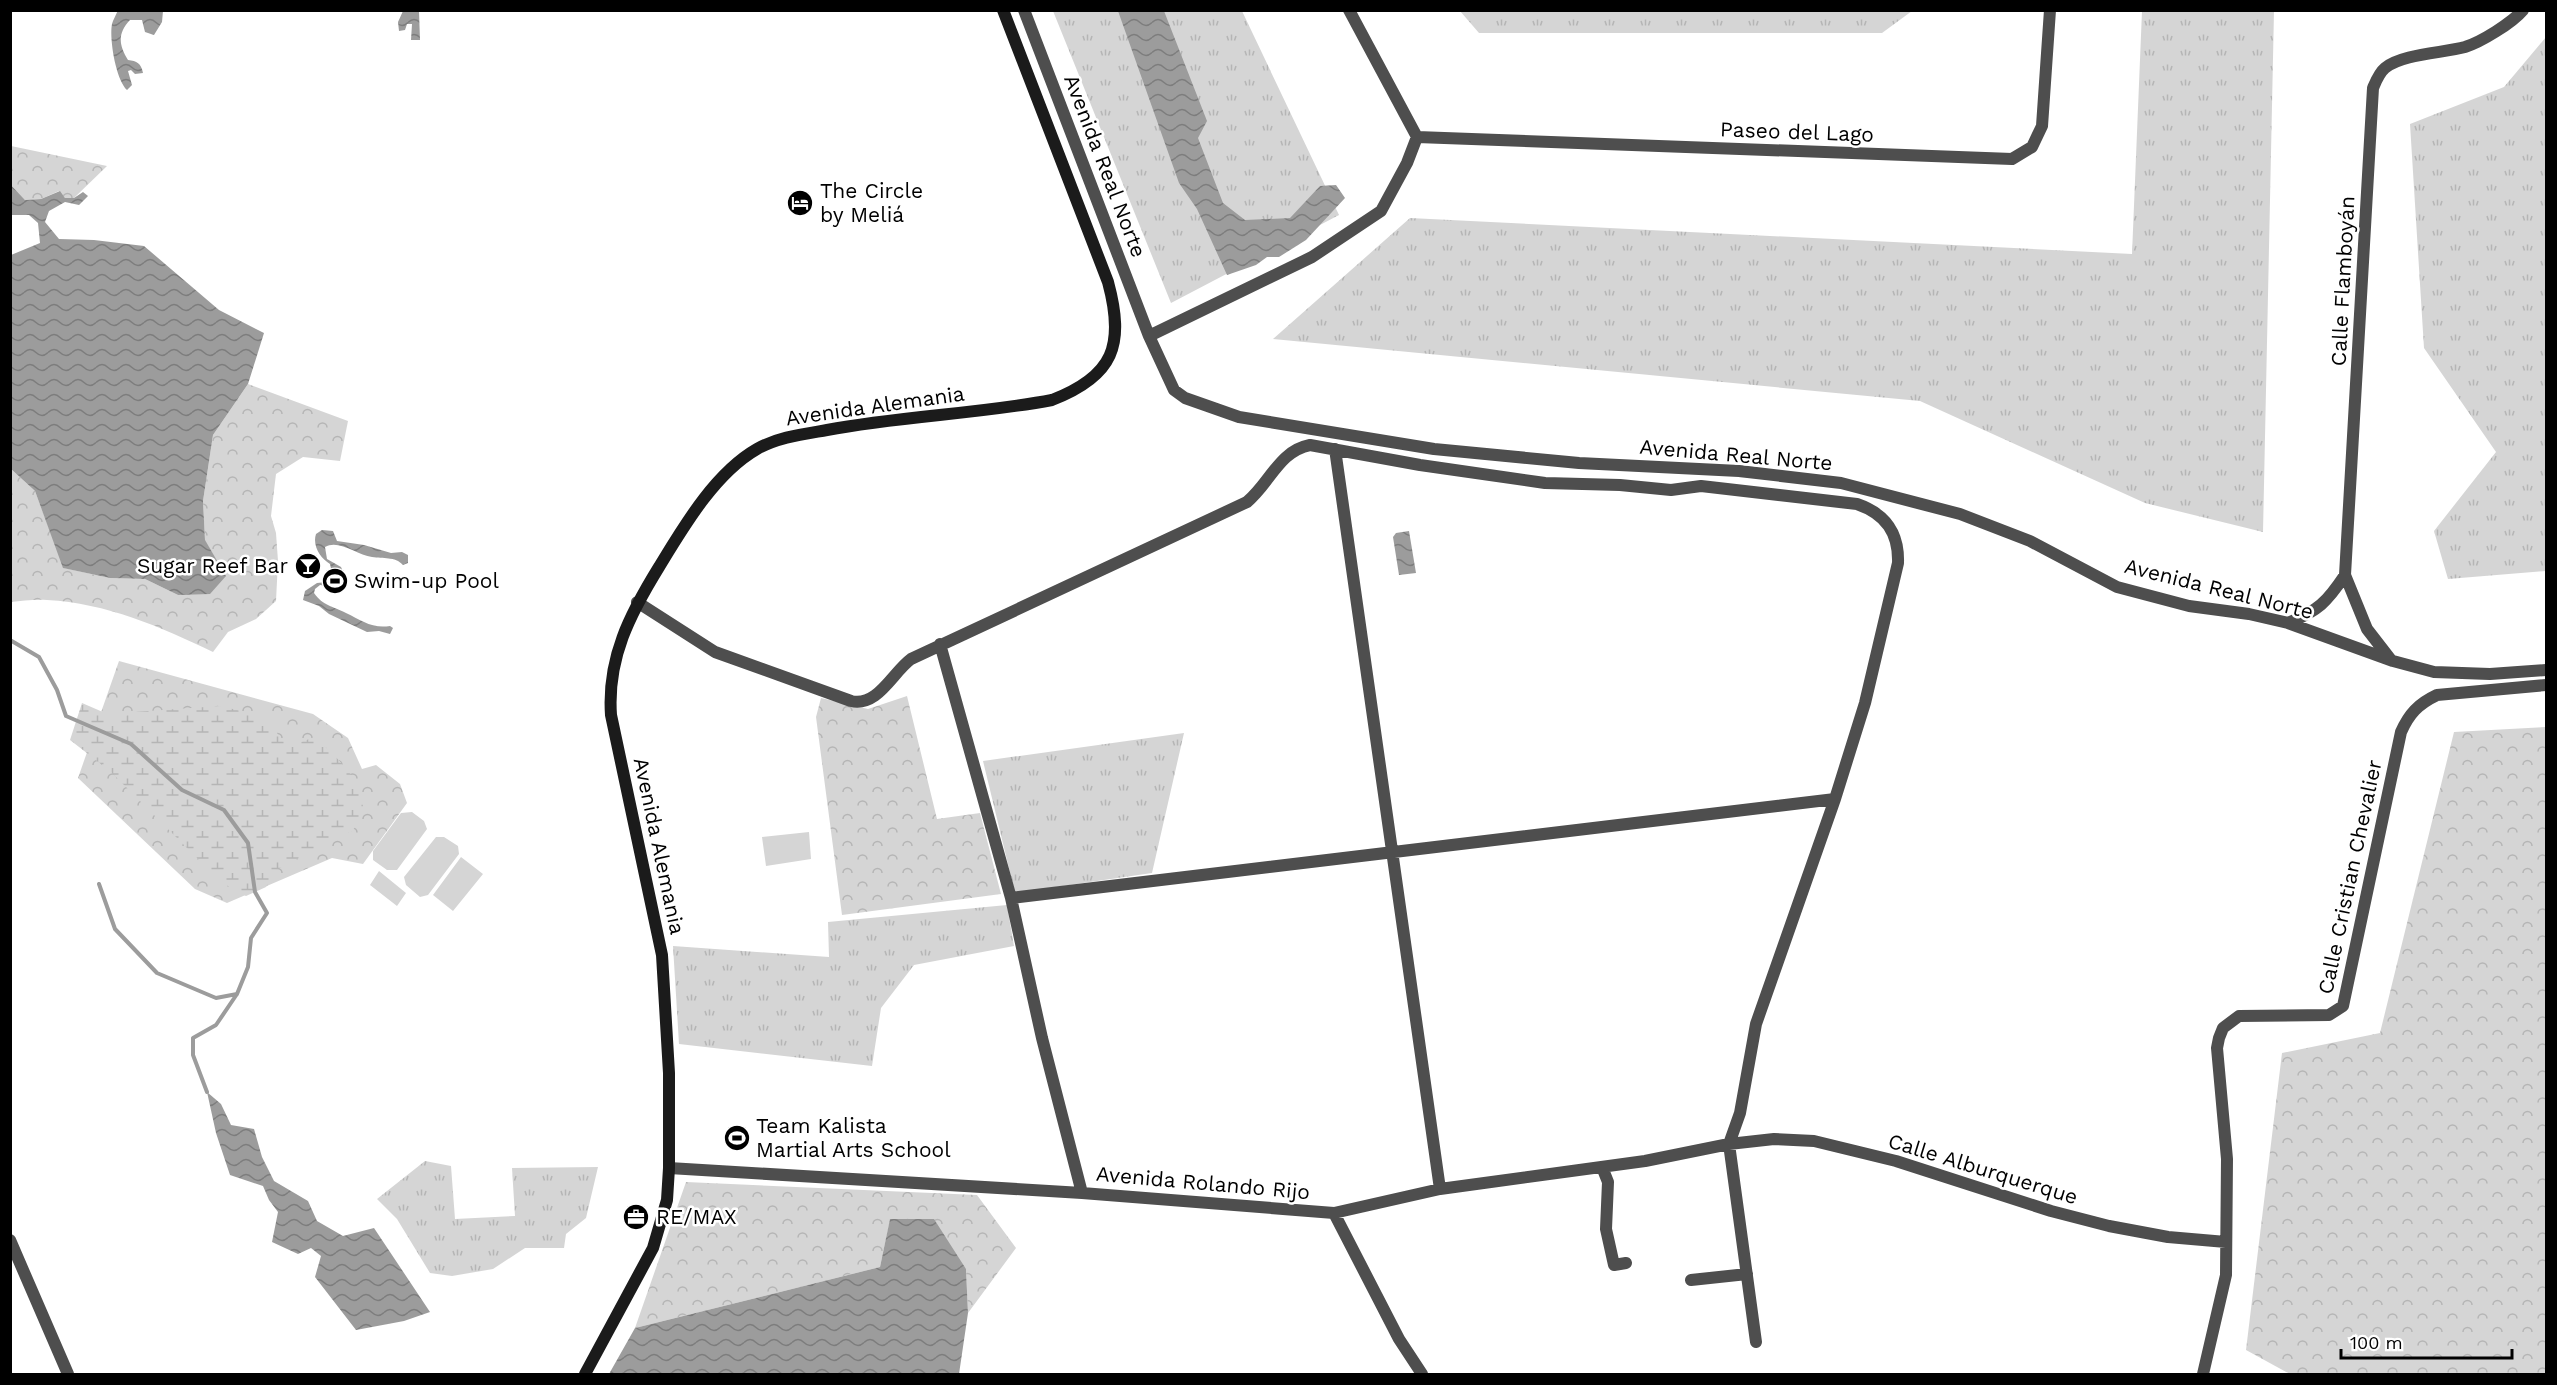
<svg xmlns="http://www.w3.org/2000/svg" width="2557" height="1385" font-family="'Work Sans',sans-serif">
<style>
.grass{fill:url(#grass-tufts)}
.forest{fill:url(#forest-crowns)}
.wetland{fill:url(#wetland-marsh)}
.pitch{fill:#d5d5d5}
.water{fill:url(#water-waves)}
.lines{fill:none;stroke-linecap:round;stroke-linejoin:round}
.stream{stroke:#9c9c9c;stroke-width:4}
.street{stroke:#4e4e4e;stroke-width:12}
.secondary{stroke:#1b1b1b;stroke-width:12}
.labels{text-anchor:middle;stroke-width:5;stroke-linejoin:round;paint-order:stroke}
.street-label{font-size:21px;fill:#000;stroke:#fff}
.poi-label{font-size:21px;fill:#000;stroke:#fff;text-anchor:start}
</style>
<defs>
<pattern id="grass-tufts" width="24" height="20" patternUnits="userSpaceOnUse" patternTransform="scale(1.5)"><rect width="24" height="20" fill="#d5d5d5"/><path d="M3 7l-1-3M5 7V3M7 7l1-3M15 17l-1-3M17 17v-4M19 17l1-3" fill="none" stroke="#b5b5b5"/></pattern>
<pattern id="forest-crowns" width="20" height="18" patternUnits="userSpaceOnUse" patternTransform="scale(1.5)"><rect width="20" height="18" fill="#d5d5d5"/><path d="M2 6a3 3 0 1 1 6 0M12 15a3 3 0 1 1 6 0" fill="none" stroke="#b5b5b5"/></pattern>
<pattern id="wetland-marsh" width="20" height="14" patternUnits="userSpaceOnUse" patternTransform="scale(1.5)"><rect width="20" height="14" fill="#d5d5d5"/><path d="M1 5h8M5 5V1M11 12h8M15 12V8" fill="none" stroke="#b5b5b5"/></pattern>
<pattern id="water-waves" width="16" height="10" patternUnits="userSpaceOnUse" patternTransform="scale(1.5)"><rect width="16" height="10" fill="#9c9c9c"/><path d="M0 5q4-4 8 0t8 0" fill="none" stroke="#7d7d7d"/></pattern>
</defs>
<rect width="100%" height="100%" fill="#fff"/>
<path class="grass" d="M1053 11H1242L1339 215 1171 303Z
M1460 11H1912L1882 33H1479Z
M2142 11H2274L2263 532 2145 503 1920 401 1273 339 1410 218 2132 254Z
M2546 37V571L2448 579 2434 531 2496 452 2424 348 2410 124 2504 87Z
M1184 733 1152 873 1015 893 983 761Z
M1007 905 1014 946 914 965 881 1008 872 1066 679 1044 673 946 829 957 828 922Z
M425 1161 451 1166 455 1219 515 1216 512 1168 598 1167 586 1218 566 1234 564 1248H525L493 1269 452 1276 430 1273 397 1219 377 1199Z"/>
<path class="forest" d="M11 146 107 166 74 198H65L59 191 41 199 25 200 11 185Z
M248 384 348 421 340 461 303 457 276 474 271 516 276 533 278 561 276 601 256 619 228 632 213 652C161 627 106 603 47 600 35 599 22 601 11 602V469L35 491 64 568 110 578 145 579 178 595 226 576 205 541 203 501 213 435Z
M119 661 313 714 348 738 362 769 376 765 400 784 407 803 363 864 332 858 227 903 195 889 78 778Z
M907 696 937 819 980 813 1001 894 842 915 816 717 821 698 868 709Z
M2546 727V1374H2290L2246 1350 2282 1053 2380 1033 2454 732Z
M686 1182 977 1195 1016 1248 968 1313 966 1269 890 1220 880 1267 635 1328Z"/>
<path class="wetland" d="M82 703 119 719 134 712 220 706 267 717 282 741 295 744 315 737C340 761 383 796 352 831L276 870 266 887 246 896 221 882 110 771 70 740Z"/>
<path class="pitch" d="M412 812 424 821 427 829 397 870H387L373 860V851L401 813Z
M809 832 811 859 766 866 762 837Z
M436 837H444L458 846 459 854 428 895 420 897 406 885 404 877Z
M461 857 483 874 453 911 433 895Z
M379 871 406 893 397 906 370 885Z"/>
<path class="water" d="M118 10 163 11 162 22 154 35 145 32 142 20H130C117 34 119 45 128 60 137 61 141 63 143 73L135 74 131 70 128 71 132 85 127 90C116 80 109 39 112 24 113 20 116 15 118 10Z
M403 11H419L420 40H411L412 24H407L405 30 399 31 398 22Z
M1118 11H1164L1207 121 1198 138 1223 203 1245 220 1290 218 1320 186 1336 185 1345 198 1306 240 1279 257H1267L1256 265 1227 275 1197 209 1179 183Z
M11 185 25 200 41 199 60 191 65 198H74L83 192 88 196 79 205 65 202 49 211 45 222 59 239 94 240 144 246 219 310 264 333 248 384 213 435 203 501 205 540 226 576 210 594 178 595 145 579 110 578 63 568 35 491 11 469V255L40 243 38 223 29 215H11Z
M322 530 333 531 337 541 364 545 391 553 402 552 408 555V563L403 565C395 556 383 559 372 557 357 555 339 539 325 547L327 559 341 567C349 584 333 587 320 585L315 589 314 593C323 606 333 606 346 613 361 620 372 629 390 626L393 628 390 634 379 631 367 632 329 614 319 606 303 600 305 591 317 583 327 582 332 573 330 564C321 559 312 546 316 534Z
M1409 531 1416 573 1399 575 1393 537 1396 533Z
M207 1092 221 1104 231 1125 254 1129 262 1157 274 1181 308 1201 317 1221 343 1236 374 1228 430 1312 404 1321 356 1330 315 1277 321 1256 311 1248 298 1254 272 1242 278 1212 269 1200 263 1186 230 1175 216 1133Z
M890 1219H934L966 1269 968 1313 959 1374H609L635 1328 880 1267Z"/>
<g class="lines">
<path class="stream" d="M10 640 39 657 57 690 66 716 131 744 182 790 224 810 248 843 255 892 267 913 251 938 248 967 237 994 216 1025 193 1038V1055L207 1092
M99 884 115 929 157 973 216 998 237 994"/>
<path class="street" d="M1024 10 1149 336 1174 390 1185 398 1239 417 1434 449 1579 463 1739 471 1841 483 1960 514 2030 541 2117 587 2189 606 2249 614 2288 623 2393 661 2434 672 2490 674 2546 670
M1349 10 1417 137
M1417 137 2012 159 2032 147 2042 126 2050 10
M1149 336 1312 257 1381 211 1407 163 1417 137
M1335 449 1440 1189
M2345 575 2367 629 2391 660
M637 602 715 652 851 701C878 707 892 673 911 659L1247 502C1270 483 1279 451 1310 445L1420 465 1545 483 1620 485 1671 490 1701 486 1857 504C1886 514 1899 533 1898 563L1865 703 1835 799 1756 1024 1740 1113 1729 1144 1756 1342
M2288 623C2318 611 2327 602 2345 575L2373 88C2376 81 2379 73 2385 68 2402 54 2443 53 2465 47 2481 42 2512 23 2523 10
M940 644 1011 898 1042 1038 1082 1193
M1011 898 1835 799
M1602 1167 1608 1182 1606 1229 1614 1265 1626 1263
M669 1168 1082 1193 1334 1213 1440 1189 1645 1161 1729 1144 1774 1139 1814 1141 1896 1161 2051 1211 2109 1226 2168 1237 2226 1242
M1334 1213 1399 1339 1422 1374
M10 1240 68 1374
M1691 1280 1747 1274
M2203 1374 2226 1275 2227 1159 2217 1048 2219 1038 2223 1028 2239 1016 2329 1015 2343 1006 2401 732C2409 714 2418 704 2437 695L2546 685"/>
<path class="secondary" d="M585 1374 653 1248 667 1200 669 1168V1073L662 955 611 715C607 658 630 614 659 567 684 526 715 473 757 449 778 437 804 434 827 430 901 416 978 414 1052 400 1114 376 1125 345 1108 282L1003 10"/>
</g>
<defs>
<g id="hotel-disc" transform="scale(1.35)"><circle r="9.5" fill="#000" stroke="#fff"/><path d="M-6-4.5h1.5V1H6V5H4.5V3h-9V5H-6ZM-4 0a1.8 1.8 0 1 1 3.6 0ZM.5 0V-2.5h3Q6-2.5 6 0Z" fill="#fff"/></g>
<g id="bar-disc" transform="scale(1.35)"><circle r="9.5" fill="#000" stroke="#fff"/><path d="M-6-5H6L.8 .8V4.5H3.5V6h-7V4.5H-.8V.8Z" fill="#fff"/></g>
<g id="stadium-disc" transform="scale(1.35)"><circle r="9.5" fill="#000" stroke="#fff"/><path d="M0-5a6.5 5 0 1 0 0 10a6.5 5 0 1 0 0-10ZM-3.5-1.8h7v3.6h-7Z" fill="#fff"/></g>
<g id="office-disc" transform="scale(1.35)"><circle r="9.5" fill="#000" stroke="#fff"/><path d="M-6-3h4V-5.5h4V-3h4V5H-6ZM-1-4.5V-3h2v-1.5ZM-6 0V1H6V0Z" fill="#fff"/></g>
</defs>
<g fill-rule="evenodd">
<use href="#hotel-disc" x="800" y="203"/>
<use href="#bar-disc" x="308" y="566"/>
<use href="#stadium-disc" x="335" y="581"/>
<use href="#stadium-disc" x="737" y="1138"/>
<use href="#office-disc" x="636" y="1217"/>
</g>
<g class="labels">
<g class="street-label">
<text transform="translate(1797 132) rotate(2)" y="7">Paseo del Lago</text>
<text transform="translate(1105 166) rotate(69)" y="7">Avenida Real Norte</text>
<text transform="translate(2343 281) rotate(-87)" y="7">Calle Flamboyán</text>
<text transform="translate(875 406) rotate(-8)" y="7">Avenida Alemania</text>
<text transform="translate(1736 455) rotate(5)" y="7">Avenida Real Norte</text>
<text transform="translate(2219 589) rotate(14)" y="7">Avenida Real Norte</text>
<text transform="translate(659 846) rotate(78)" y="7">Avenida Alemania</text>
<text transform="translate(2350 877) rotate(-78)" y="7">Calle Cristian Chevalier</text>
<text transform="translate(1983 1169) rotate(17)" y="7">Calle Alburquerque</text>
<text transform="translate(1203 1183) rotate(5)" y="7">Avenida Rolando Rijo</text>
</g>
<g class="poi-label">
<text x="820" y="198">The Circle<tspan x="820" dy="24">by Meliá</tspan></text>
<text x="288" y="573" text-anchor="end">Sugar Reef Bar</text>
<text x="354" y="588">Swim-up Pool</text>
<text x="756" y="1133">Team Kalista<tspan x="756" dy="24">Martial Arts School</tspan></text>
<text x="656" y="1224">RE/MAX</text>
</g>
</g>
<rect width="2557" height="1385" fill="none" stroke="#000000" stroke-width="24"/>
<path d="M2341 1349v9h171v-9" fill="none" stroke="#000000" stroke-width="3"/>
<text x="2350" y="1349" font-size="18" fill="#000000" stroke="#ffffff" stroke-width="4.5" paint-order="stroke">100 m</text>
</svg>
